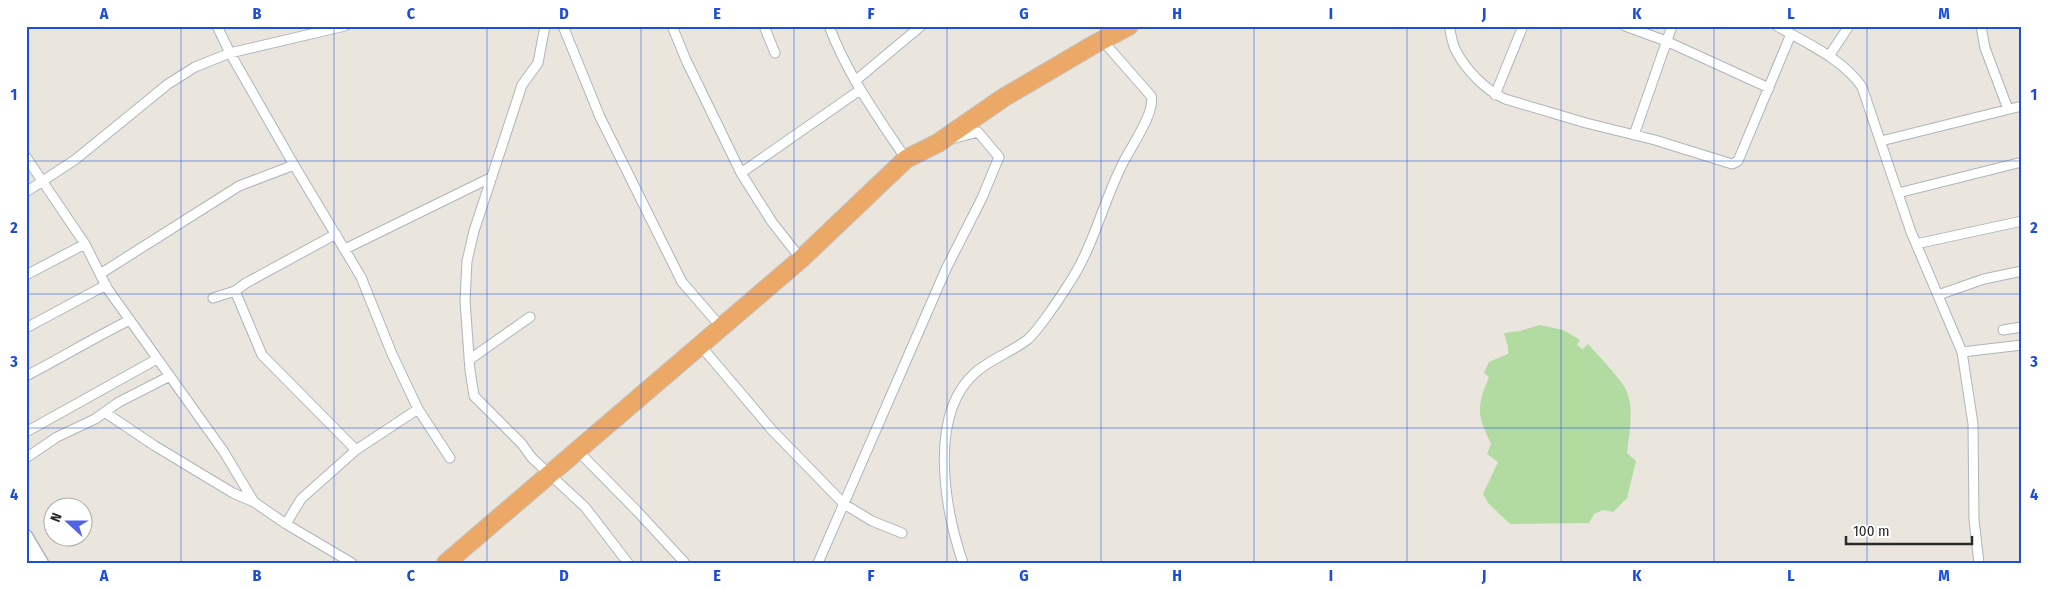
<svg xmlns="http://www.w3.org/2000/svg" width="2048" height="589" font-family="'Fira Sans Condensed',sans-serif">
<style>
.green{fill:#b1dba0}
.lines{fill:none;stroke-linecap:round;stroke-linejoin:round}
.street-casing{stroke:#b1b3bc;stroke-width:11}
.secondary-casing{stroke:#b1b3bc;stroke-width:15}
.highway-casing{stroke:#c3c3c3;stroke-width:20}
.street{stroke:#fff;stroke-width:9}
.secondary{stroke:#fff;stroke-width:12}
.highway{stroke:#eca867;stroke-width:18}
.grid{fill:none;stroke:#1d4ed8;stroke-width:1;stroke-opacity:0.55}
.neatline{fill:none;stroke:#1d4ed8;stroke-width:2}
.grid-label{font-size:16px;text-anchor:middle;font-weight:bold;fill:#1d4ed8}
</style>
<rect width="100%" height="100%" fill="#eae6de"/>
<path class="green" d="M1540 325 1563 330 1580 340 1577 345 1583 349 1588 344C1596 353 1624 382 1627 392 1634 410 1629 434 1627 453L1636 461 1627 498 1613 512 1603 510 1594 514 1589 523 1510 524 1489 504 1483 494 1498 462 1487 454 1491 444C1477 413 1476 409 1489 377L1484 373 1489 362 1508 354V347L1504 333 1520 331Z"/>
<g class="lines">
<g class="street-casing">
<path id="street" d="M217 26 230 53 294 165 361 277 392 354 418 409 450 458
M545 26 538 63 522 85 474 231 467 261 465 301 470 370 474 396 522 444 532 458 585 507 628 563
M563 26 600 117 682 282 721 327
M672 26 686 60 741 173 772 222 801 259
M764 26 775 53
M829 26C847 74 877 116 906 159
M1449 26C1451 34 1452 42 1455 49 1465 69 1485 90 1505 99L1586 123 1655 140 1732 164 1738 161 1791 34
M1625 26 1666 41 1769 88
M1777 26C1806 43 1843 59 1862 87L1911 232 1962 352 1973 424 1974 520 1979 563
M1981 26 1985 48 2008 109
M1829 56 1849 26
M855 81 921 26
M1495 95 1523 26
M1634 135 1672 26
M1881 141 2022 106
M26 157 85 244 107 288 224 452 254 502 286 524 352 563
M741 173 860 90
M26 192 76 159 168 84 195 67 230 53 345 26
M1898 193 2022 162
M1916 244 2022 221
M345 249 492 177
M100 274 239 186 294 165
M26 275 85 244
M235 291 262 355 356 450
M1938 295 1984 279 2022 271
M213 298 235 291 246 283 336 234
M26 328 106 285
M2003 330 2022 327
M700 345 772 430 844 504 872 521 902 533
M1962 352 2022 345
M469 360 530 317
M26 376C61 358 95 337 130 320
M106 413 155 446 233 493 254 502
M26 432 157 359
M577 450 637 511 685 563
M26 458 57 437 95 419 119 402 170 376
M286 524 301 499 356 450 418 409
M26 557 41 561
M818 563 946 269 982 198 999 157 978 132 952 139
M963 563C945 510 927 414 976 372 991 359 1011 352 1027 340 1037 332 1060 298 1068 285 1094 247 1103 201 1124 161 1131 147 1156 111 1151 96L1102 40"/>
</g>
<g class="secondary-casing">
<path id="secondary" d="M26 536 42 563"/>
</g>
<g class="highway-casing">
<path id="highway" d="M446 563 801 259 906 159 938 143 1003 98 1093 45 1129 26"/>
</g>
<use href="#street" class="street"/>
<use href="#secondary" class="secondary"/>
<use href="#highway" class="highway"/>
</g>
<path class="grid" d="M181 26V563M334 26V563M487 26V563M641 26V563M794 26V563M947 26V563M1101 26V563M1254 26V563M1407 26V563M1561 26V563M1714 26V563M1867 26V563M26 161H2022M26 294H2022M26 428H2022"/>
<rect width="2048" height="589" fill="none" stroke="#ffffff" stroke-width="55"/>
<g transform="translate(68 522) rotate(291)"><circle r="24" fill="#ffffff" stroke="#aaaaaa"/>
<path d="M0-4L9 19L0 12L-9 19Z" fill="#5063e5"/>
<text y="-8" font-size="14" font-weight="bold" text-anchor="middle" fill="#2a2a2a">N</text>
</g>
<path d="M1846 536v8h126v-8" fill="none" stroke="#2a2a2a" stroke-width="2.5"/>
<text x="1853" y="536" font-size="15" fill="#2a2a2a" stroke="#ffffff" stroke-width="4" paint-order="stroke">100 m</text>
<rect x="28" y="28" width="1992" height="534" class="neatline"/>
<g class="grid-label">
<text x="104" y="19">A</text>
<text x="257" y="19">B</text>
<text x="411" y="19">C</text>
<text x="564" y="19">D</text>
<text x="717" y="19">E</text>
<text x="871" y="19">F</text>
<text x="1024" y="19">G</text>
<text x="1177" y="19">H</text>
<text x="1331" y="19">I</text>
<text x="1484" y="19">J</text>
<text x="1637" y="19">K</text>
<text x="1791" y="19">L</text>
<text x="1944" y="19">M</text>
<text x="14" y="100">1</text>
<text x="2034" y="100">1</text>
<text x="14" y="233">2</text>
<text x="2034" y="233">2</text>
<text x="14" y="367">3</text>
<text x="2034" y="367">3</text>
<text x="14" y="500">4</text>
<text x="2034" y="500">4</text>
<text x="104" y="581">A</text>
<text x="257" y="581">B</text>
<text x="411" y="581">C</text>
<text x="564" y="581">D</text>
<text x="717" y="581">E</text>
<text x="871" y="581">F</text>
<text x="1024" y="581">G</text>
<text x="1177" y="581">H</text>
<text x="1331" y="581">I</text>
<text x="1484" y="581">J</text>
<text x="1637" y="581">K</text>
<text x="1791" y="581">L</text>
<text x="1944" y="581">M</text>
</g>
</svg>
